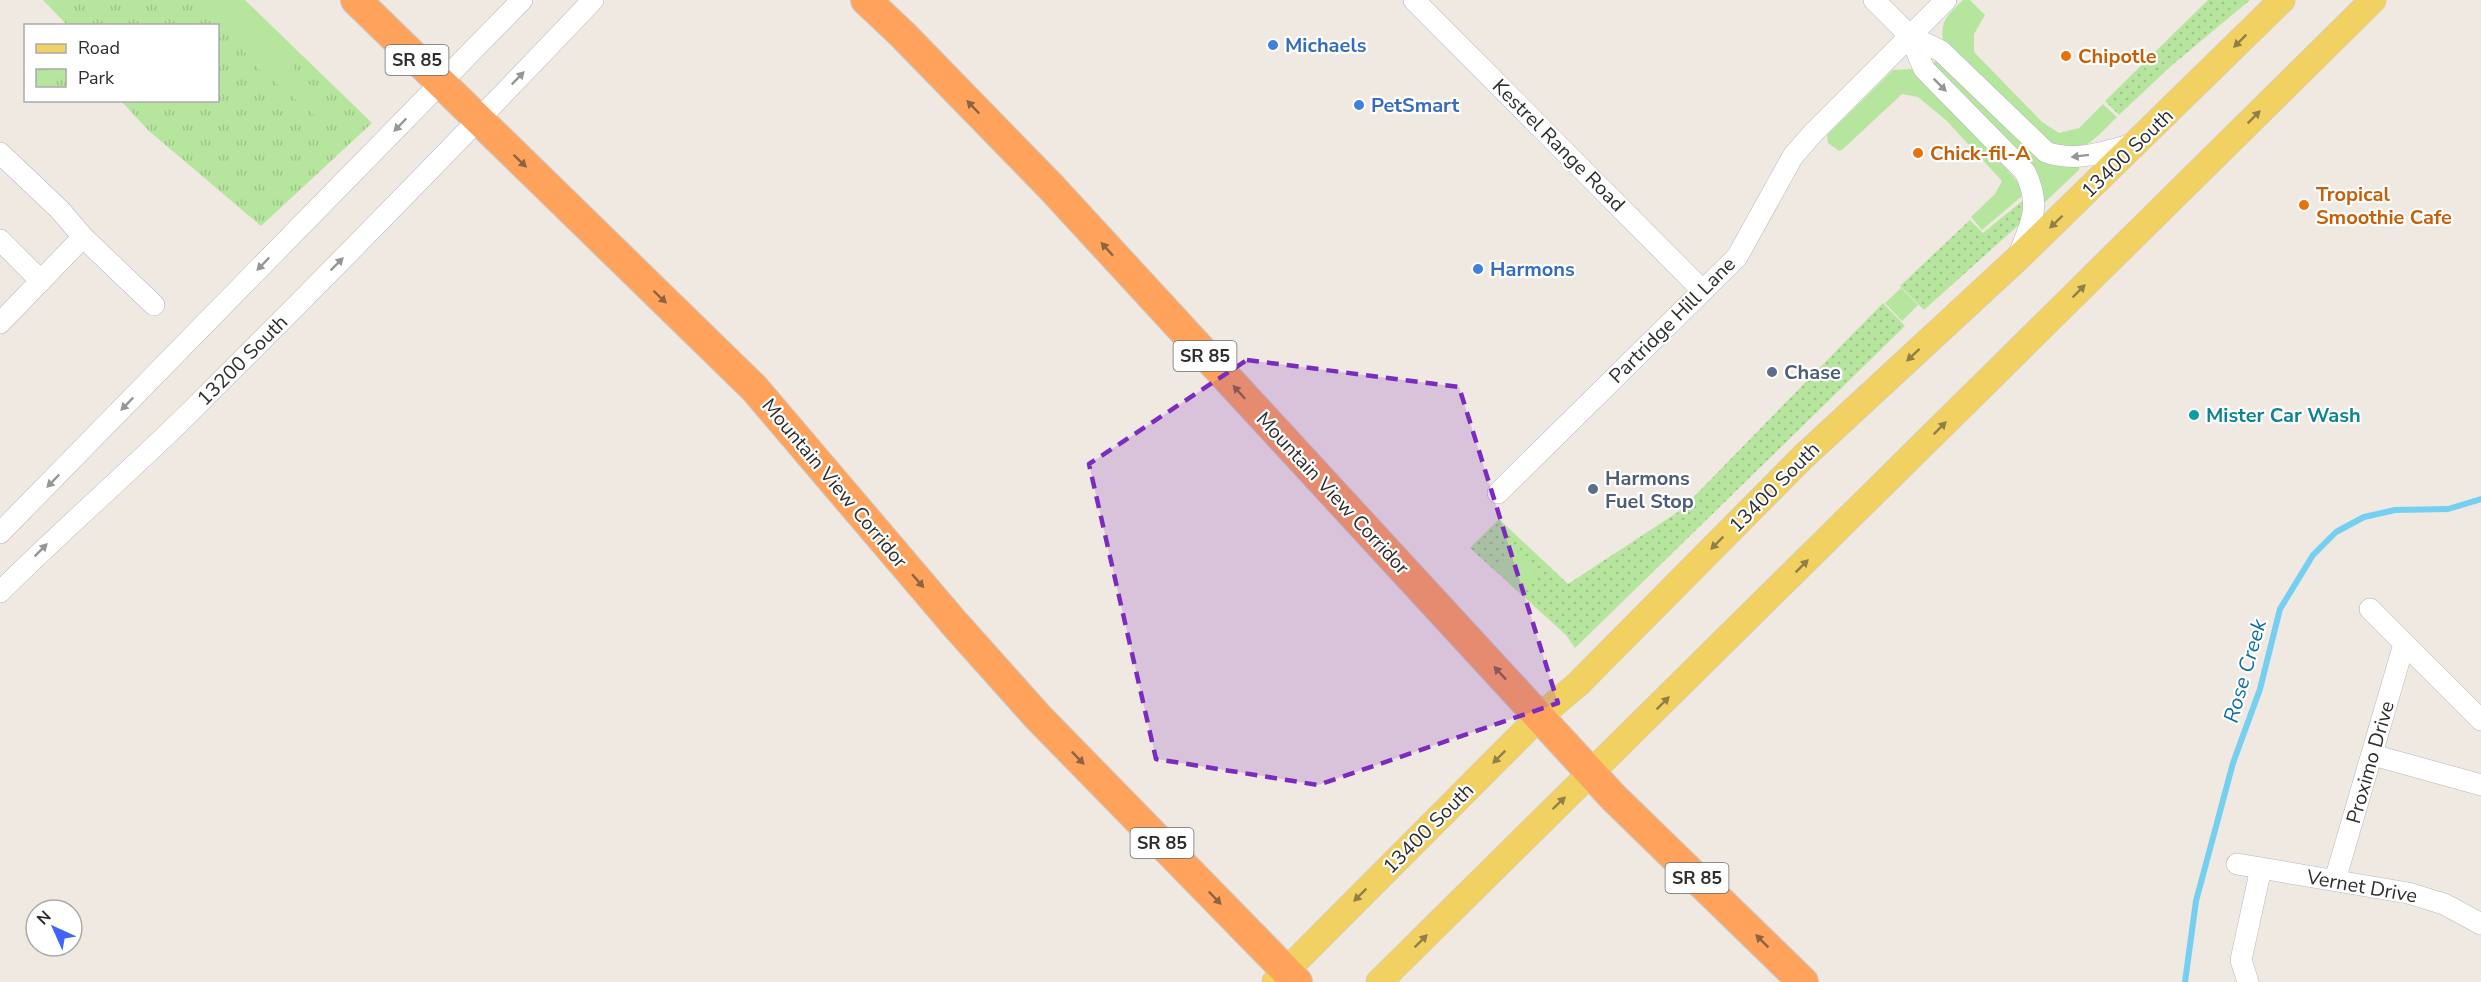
<svg xmlns="http://www.w3.org/2000/svg" width="2481" height="982" font-family="'Nunito Sans',sans-serif">
<style>
.grass{fill:url(#grass-dots)}
.park{fill:url(#park-tufts)}
.garden{fill:#b6e59e}
.lines{fill:none;stroke-linecap:round;stroke-linejoin:round}
.stream{stroke:#75cff0;stroke-width:6}
.minor-casing{stroke:#b4b7c1;stroke-width:22}
.major-casing{stroke:#c9c9c9;stroke-width:27}
.highway-casing{stroke:#c9c9c9;stroke-width:32}
.minor{stroke:#fff;stroke-width:21}
.major{stroke:#f2d163;stroke-width:26}
.highway{stroke:#ffa35c;stroke-width:30}
.oneway{fill:#908048}
.oneway2{fill:#969696}
.oneway3{fill:#8c6343}
.marked{fill:#7b2cbf;fill-opacity:0.2;stroke:#7b2cbf;stroke-width:4.5;stroke-dasharray:12 8;stroke-linejoin:round}
.shop-dot{fill:#3f7fe0;stroke:#fff;stroke-width:2}
.food-dot{fill:#e8710a;stroke:#fff;stroke-width:2}
.service-dot{fill:#5c6f8a;stroke:#fff;stroke-width:2}
.culture-dot{fill:#0f9aa8;stroke:#fff;stroke-width:2}
.labels{text-anchor:middle;stroke-width:4.5;stroke-linejoin:round;paint-order:stroke}
.shield{fill:#fff;stroke:#6d6d6d;stroke-width:1.5}
.shield-label{font-size:18px;font-weight:bold;fill:#2e2e2e}
.shop-label{font-size:20px;font-weight:bold;fill:#366cbe;stroke:#fff;text-anchor:start}
.food-label{font-size:20px;font-weight:bold;fill:#c56008;stroke:#fff;text-anchor:start}
.street-label{font-size:20px;fill:#2e2e2e;stroke:#fff}
.service-label{font-size:20px;font-weight:bold;fill:#4e5e75;stroke:#fff;text-anchor:start}
.culture-label{font-size:20px;font-weight:bold;fill:#0d838f;stroke:#fff;text-anchor:start}
.water-label{font-size:21px;font-style:italic;fill:#0d6fa3;stroke:#fff}
</style>
<defs>
<pattern id="grass-dots" width="8" height="8" patternUnits="userSpaceOnUse" patternTransform="scale(1.5)"><rect width="8" height="8" fill="#b6e59e"/><path d="M2 2h.1M6 6h.1" fill="none" stroke="#9dc588" stroke-width="1.8" stroke-linecap="round"/></pattern>
<pattern id="park-tufts" width="24" height="20" patternUnits="userSpaceOnUse" patternTransform="scale(1.5)"><rect width="24" height="20" fill="#b6e59e"/><path d="M3 7l-1-3M5 7V3M7 7l1-3M15 17l-1-3M17 17v-4M19 17l1-3" fill="none" stroke="#9dc588"/></pattern>
</defs>
<rect width="100%" height="100%" fill="#efe9e1"/>
<path class="grass" d="M2208 0H2250L2171 66 2119 115 2105 101Z
M2027 197 2023 221 1924 310 1900 286 1970 220 1983 233Z
M1883 303 1905 326 1575 648 1566 635 1470 548 1499 519 1568 584 1681 510Z"/>
<path class="park" d="M43 0H245L372 123 261 226 149 131 121 101 218 100V26L67 25Z"/>
<path class="garden" d="M197 0H242L291 51 284 59 331 105 329 127 254 65 226 24Z
M1963 0H1970L1985 15 1974 34V52L2042 122 2059 133 2079 128 2103 104 2117 117C2090 144 2081 158 2042 142L1944 43C1938 22 1949 14 1963 0Z
M1939 57 2079 166V170L2045 202 2041 201 1931 66Z
M1912 69 1921 75 2019 183 2022 196 1982 230 1971 217 1995 194 2002 181 1947 121 1918 97 1902 94 1843 149 1839 151 1828 143 1827 135 1893 70Z
M1901 288 1918 305 1902 321 1885 303Z
M1516 550 1537 570 1517 591 1496 570Z"/>
<g class="lines">
<path class="stream" d="M2185 982 2196 901 2233 763 2260 689 2280 609 2313 555 2336 532 2364 517 2395 510 2448 509 2481 499"/>
<g class="minor-casing">
<path id="minor" d="M1414 0 1703 291
M1874 0 1910 36 1941 51 2046 152C2076 163 2107 151 2137 143
M1910 36 1924 69 2025 172C2042 206 2031 224 2018 257
M0 153 60 210 83 237 0 323
M83 237 154 305
M0 240 41 281
M1498 493 1737 257 1793 156 1814 132 1946 0
M0 533 522 0
M0 592C63 529 131 471 194 408 329 274 462 138 593 0
M2370 609 2481 720
M2373 755 2481 785
M2237 864 2408 893 2444 904 2481 924
M2335 880 2404 644
M2248 982 2241 960 2261 868"/>
</g>
<g class="major-casing">
<path id="major" d="M1275 982 1540 716 1578 684 1803 457 2018 258 2282 0
M1379 982 2373 0"/>
</g>
<g class="highway-casing">
<path id="highway" d="M356 0 754 388 954 623 1038 717 1297 982
M866 0 903 35 1052 188 1613 797 1803 982"/>
</g>
<use href="#minor" class="minor"/>
<use href="#major" class="major"/>
<use href="#highway" class="highway"/>
</g>
<defs><path id="oneway-solid" d="M-6-.8H1V-3.2L6.5 0L1 3.2V.8H-6Z" transform="scale(1.5)"/></defs>
<g class="oneway">
<use href="#oneway-solid" transform="translate(2240 41) rotate(135)"/>
<use href="#oneway-solid" transform="translate(2254 117) rotate(-45)"/>
<use href="#oneway-solid" transform="translate(2056 222) rotate(136)"/>
<use href="#oneway-solid" transform="translate(2079 291) rotate(-45)"/>
<use href="#oneway-solid" transform="translate(1913 355) rotate(137)"/>
<use href="#oneway-solid" transform="translate(1940 428) rotate(-45)"/>
<use href="#oneway-solid" transform="translate(1717 543) rotate(135)"/>
<use href="#oneway-solid" transform="translate(1802 566) rotate(-45)"/>
<use href="#oneway-solid" transform="translate(1663 703) rotate(-45)"/>
<use href="#oneway-solid" transform="translate(1499 757) rotate(135)"/>
<use href="#oneway-solid" transform="translate(1559 803) rotate(-44)"/>
<use href="#oneway-solid" transform="translate(1360 895) rotate(135)"/>
<use href="#oneway-solid" transform="translate(1421 941) rotate(-45)"/>
</g>
<g class="oneway2">
<use href="#oneway-solid" transform="translate(518 78) rotate(-46)"/>
<use href="#oneway-solid" transform="translate(1940 85) rotate(45)"/>
<use href="#oneway-solid" transform="translate(400 125) rotate(134)"/>
<use href="#oneway-solid" transform="translate(2080 156) rotate(173)"/>
<use href="#oneway-solid" transform="translate(263 264) rotate(134)"/>
<use href="#oneway-solid" transform="translate(337 264) rotate(-45)"/>
<use href="#oneway-solid" transform="translate(127 404) rotate(134)"/>
<use href="#oneway-solid" transform="translate(53 481) rotate(134)"/>
<use href="#oneway-solid" transform="translate(41 550) rotate(-45)"/>
</g>
<g class="oneway3">
<use href="#oneway-solid" transform="translate(973 107) rotate(-134)"/>
<use href="#oneway-solid" transform="translate(520 161) rotate(44)"/>
<use href="#oneway-solid" transform="translate(1107 249) rotate(-132)"/>
<use href="#oneway-solid" transform="translate(660 297) rotate(44)"/>
<use href="#oneway-solid" transform="translate(1239 392) rotate(-132)"/>
<use href="#oneway-solid" transform="translate(918 581) rotate(49)"/>
<use href="#oneway-solid" transform="translate(1500 673) rotate(-133)"/>
<use href="#oneway-solid" transform="translate(1078 758) rotate(46)"/>
<use href="#oneway-solid" transform="translate(1215 898) rotate(46)"/>
<use href="#oneway-solid" transform="translate(1762 941) rotate(-135)"/>
</g>
<path class="marked" d="M1247 360 1459 387 1558 703 1318 785 1156 759 1089 464Z"/>
<g class="shop-dot">
<circle cx="1273" cy="45" r="6"/>
<circle cx="1359" cy="105" r="6"/>
<circle cx="1478" cy="269" r="6"/>
</g>
<g class="food-dot">
<circle cx="2066" cy="56" r="6"/>
<circle cx="1918" cy="153" r="6"/>
<circle cx="2304" cy="205" r="6"/>
</g>
<g class="service-dot">
<circle cx="1772" cy="372" r="6"/>
<circle cx="1593" cy="489" r="6"/>
</g>
<circle class="culture-dot" cx="2194" cy="415" r="6"/>
<g class="labels">
<g class="shield">
<rect x="385.5" y="45" width="63" height="30" rx="4.5"/>
<rect x="1173.5" y="341" width="63" height="30" rx="4.5"/>
<rect x="1130.5" y="828" width="63" height="30" rx="4.5"/>
<rect x="1665.5" y="863" width="63" height="30" rx="4.5"/>
</g>
<g class="shield-label">
<text x="417" y="66">SR 85</text>
<text x="1205" y="362">SR 85</text>
<text x="1162" y="849">SR 85</text>
<text x="1697" y="884">SR 85</text>
</g>
<g class="shop-label">
<text x="1285" y="52">Michaels</text>
<text x="1371" y="112">PetSmart</text>
<text x="1490" y="276">Harmons</text>
</g>
<g class="food-label">
<text x="2078" y="63">Chipotle</text>
<text x="1930" y="160">Chick-fil-A</text>
<text x="2316" y="201">Tropical<tspan x="2316" dy="23">Smoothie Cafe</tspan></text>
</g>
<g class="street-label">
<text transform="translate(1559 145) rotate(45)" y="7">Kestrel Range Road</text>
<text transform="translate(2127 153) rotate(-44)" y="7">13400 South</text>
<text transform="translate(1672 320) rotate(-45)" y="7">Partridge Hill Lane</text>
<text transform="translate(242 360) rotate(-45)" y="7">13200 South</text>
<text transform="translate(835 483) rotate(50)" y="7">Mountain View Corridor</text>
<text transform="translate(1774 487) rotate(-45)" y="7">13400 South</text>
<text transform="translate(1333 493) rotate(47)" y="7">Mountain View Corridor</text>
<text transform="translate(2370 762) rotate(-74)" y="7">Proximo Drive</text>
<text transform="translate(1428 828) rotate(-45)" y="7">13400 South</text>
<text transform="translate(2362 886) rotate(10)" y="7">Vernet Drive</text>
</g>
<g class="service-label">
<text x="1784" y="379">Chase</text>
<text x="1605" y="485">Harmons<tspan x="1605" dy="23">Fuel Stop</tspan></text>
</g>
<g class="culture-label">
<text x="2206" y="422">Mister Car Wash</text>
</g>
<g class="water-label">
<text transform="translate(2245 671) rotate(-74)" y="7">Rose Creek</text>
</g>
</g>
<rect x="24" y="24" width="195" height="78" fill="#ffffff" stroke="#ababab" stroke-width="1.5"/>
<rect x="36" y="44" width="30" height="9" fill="#f2d163" stroke="#ababab" stroke-width="1.5"/>
<text x="78" y="54" font-size="18" fill="#2e2e2e">Road</text>
<rect x="36" y="69" width="30" height="18" fill="url(#park-tufts)" stroke="#ababab" stroke-width="1.5"/>
<text x="78" y="84" font-size="18" fill="#2e2e2e">Park</text>
<g transform="translate(54 928) rotate(315)"><circle r="28" fill="#ffffff" stroke="#ababab" stroke-width="1.5"/>
<path d="M0-4.5L10 22L0 15L-10 22Z" fill="#4264fb"/>
<text y="-9" font-size="16" font-weight="bold" text-anchor="middle" fill="#2e2e2e">N</text>
</g>
</svg>
